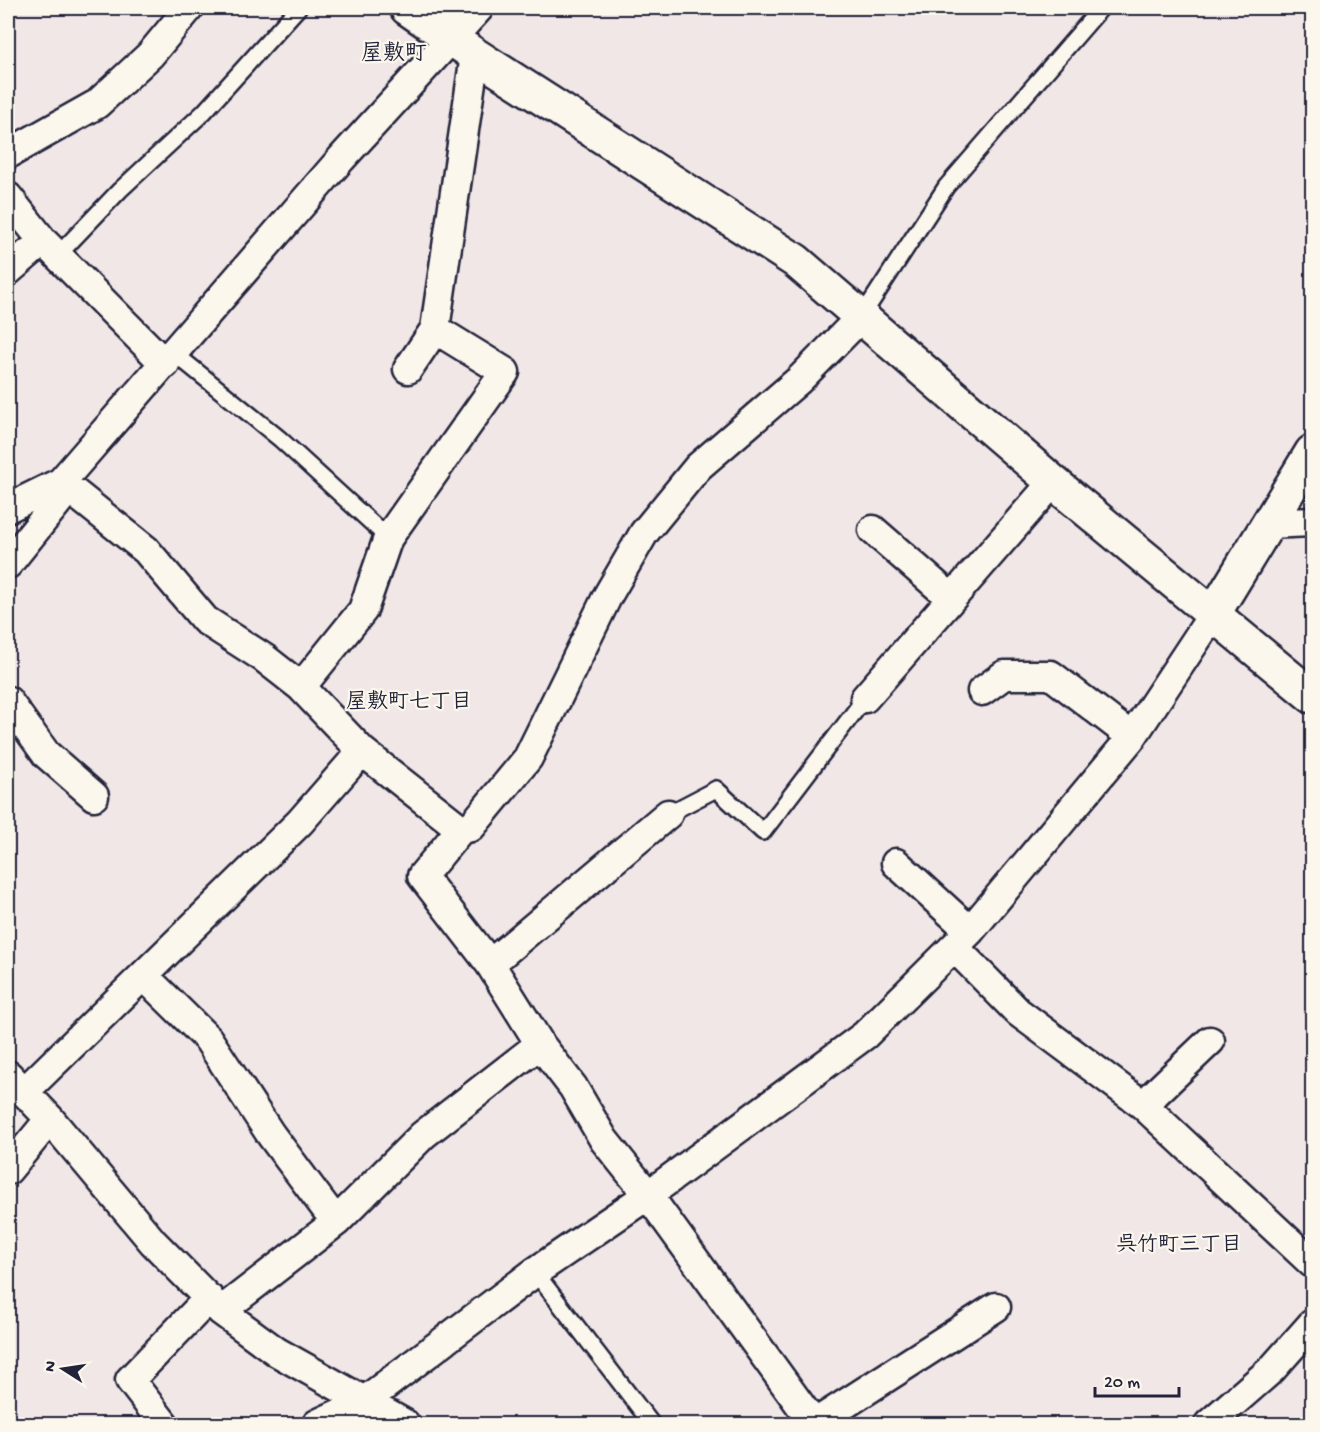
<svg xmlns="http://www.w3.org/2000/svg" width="1320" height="1432" font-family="'Gochi Hand','Klee One',sans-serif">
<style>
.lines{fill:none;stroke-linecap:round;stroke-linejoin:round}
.service-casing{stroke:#22223b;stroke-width:20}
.minor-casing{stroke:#22223b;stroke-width:33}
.tertiary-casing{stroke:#22223b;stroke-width:38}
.service{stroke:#fbf7ec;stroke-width:15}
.minor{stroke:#fbf7ec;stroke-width:28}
.tertiary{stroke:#fbf7ec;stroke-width:33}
.labels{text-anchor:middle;stroke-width:4.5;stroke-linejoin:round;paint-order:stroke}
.neighbourhood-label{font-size:21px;font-weight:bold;fill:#22223b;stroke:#fbf7ec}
.quarter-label{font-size:22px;font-weight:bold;fill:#22223b;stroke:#fbf7ec}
</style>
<rect width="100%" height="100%" fill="#f1e7e7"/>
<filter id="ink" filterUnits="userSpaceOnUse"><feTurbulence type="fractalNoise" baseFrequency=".0167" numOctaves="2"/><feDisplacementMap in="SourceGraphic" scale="12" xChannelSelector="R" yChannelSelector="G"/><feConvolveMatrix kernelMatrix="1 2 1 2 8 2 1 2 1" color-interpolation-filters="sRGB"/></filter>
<g filter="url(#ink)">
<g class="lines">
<g class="service-casing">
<path id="service" d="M57 256 120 190 204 112 298 8
M862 316 946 187 1101 8
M174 353 280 439 388 538
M668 814 716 789 763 832 865 698
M535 1272 651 1423 649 1424"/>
</g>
<g class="minor-casing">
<path id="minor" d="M8 154 97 104 150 55 189 8
M8 197 43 241 165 364
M8 271 43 241
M408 369 435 329 475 55
M61 482 146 550 205 620 264 658 301 687 362 751 461 829
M8 508 61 482 341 159 479 8
M1268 524 1312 522
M873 530 950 597
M8 564 69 488
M301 687 363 610 388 538 505 372 435 329
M982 691 1004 675H1051L1132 737
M865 698 1053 482
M8 701 46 754 94 796
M896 863 970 931
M955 948 1018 1012 1143 1105 1312 1263
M490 964 668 814
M144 976 208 1039 271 1135 336 1222
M8 1075 50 1119 153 1242 221 1311 277 1352 405 1424
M24 1092 300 822 362 751
M1143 1105 1210 1041
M8 1170 50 1119
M221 1311 336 1222 423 1135 540 1044
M164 1424 130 1380 209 1298
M317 1424 362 1403 535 1272 648 1195 865 1035 970 931 1132 737 1214 613
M814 1424 648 1195 604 1140 573 1087 540 1044 490 964 422 876 461 829 471 827 528 758 608 595 644 533 698 467 799 380 862 316
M814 1424 996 1307
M1209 1424 1272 1369 1312 1324"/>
</g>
<g class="tertiary-casing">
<path id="tertiary" d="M407 8 475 55 796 261 1053 482 1312 696
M1214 613 1312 452"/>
</g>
<use href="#service" class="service"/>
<use href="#minor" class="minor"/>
<use href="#tertiary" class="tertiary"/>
</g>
</g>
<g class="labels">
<g class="neighbourhood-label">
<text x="409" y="707">屋敷町七丁目</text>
<text x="1179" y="1250">呉竹町三丁目</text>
</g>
<g class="quarter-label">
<text x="394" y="59">屋敷町</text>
</g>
</g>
<rect width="1320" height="1432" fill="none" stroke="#fbf7ec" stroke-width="30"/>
<rect x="15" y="15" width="1290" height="1402" fill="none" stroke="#22223b" stroke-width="2" filter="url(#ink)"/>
<g transform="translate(63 1369) rotate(282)" stroke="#fbf7ec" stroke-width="4.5" paint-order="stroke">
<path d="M0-4.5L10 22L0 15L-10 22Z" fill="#22223b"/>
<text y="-9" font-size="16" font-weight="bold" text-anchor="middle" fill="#22223b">N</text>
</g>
<path d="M1095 1387v9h84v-9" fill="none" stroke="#22223b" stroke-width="3"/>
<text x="1104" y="1387" font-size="18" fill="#22223b" stroke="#fbf7ec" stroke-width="4.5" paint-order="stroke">20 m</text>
</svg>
